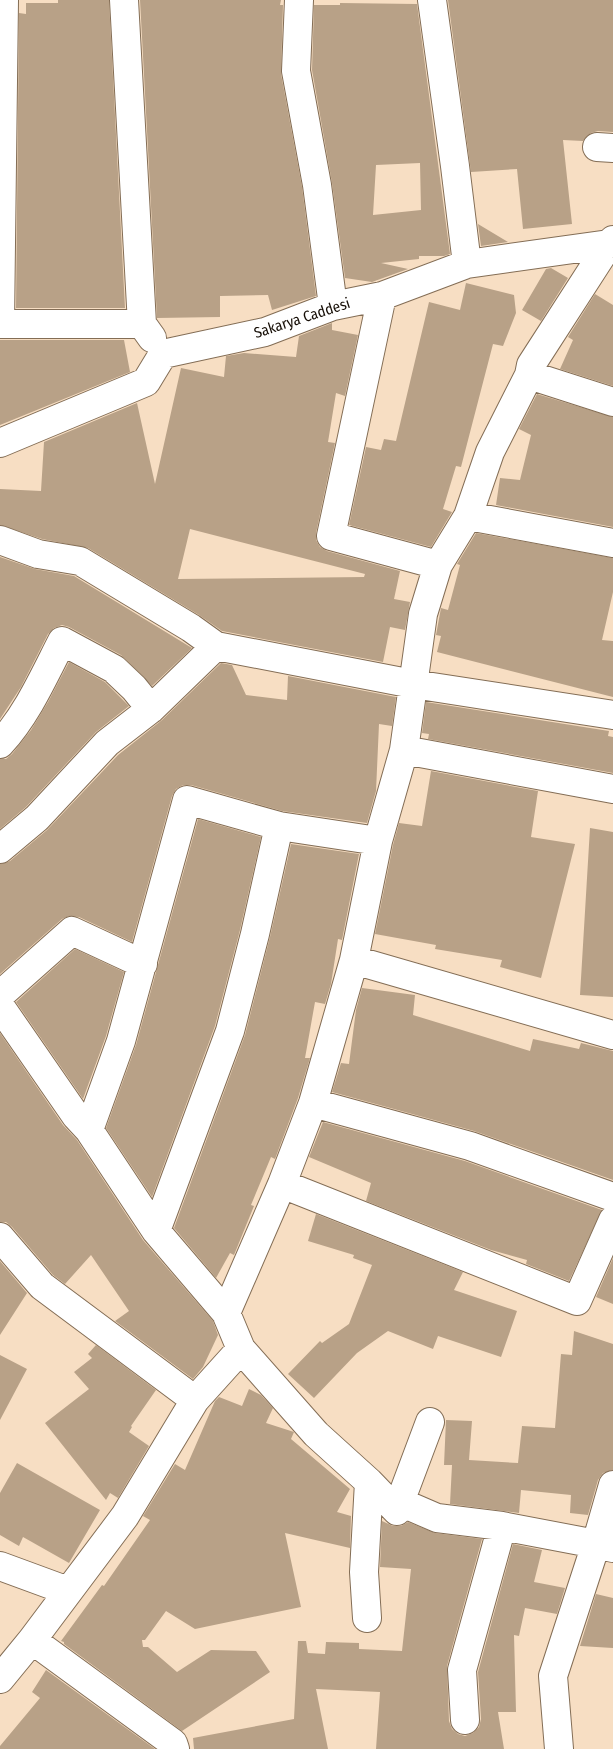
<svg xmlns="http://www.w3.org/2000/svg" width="613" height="1749" font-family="'Fira Sans Condensed',sans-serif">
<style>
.building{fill:#b8a187;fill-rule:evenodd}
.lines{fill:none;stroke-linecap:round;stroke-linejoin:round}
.minor-casing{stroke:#836d55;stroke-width:30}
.minor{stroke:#fff;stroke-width:28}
.labels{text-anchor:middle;stroke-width:4.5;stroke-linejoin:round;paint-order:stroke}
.street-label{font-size:15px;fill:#150d05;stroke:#fff}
</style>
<rect width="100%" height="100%" fill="#f7dec3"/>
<path class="building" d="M58 0H109L125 308H16L19 13 26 14V3H58Z
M140 0H281L280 5H283L281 74 302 187 316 296 272 310 268 295 220 296V317L157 318Z
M448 0H613V132L598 131 591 133 583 141 563 140 572 224 523 229 517 169 471 172Z
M340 3 417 4 450 254 444 256H419V259L381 263 408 269 372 282 345 278 332 183 312 70 314 5H340ZM420 163 421 210 373 215 376 165Z
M478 224 508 242 481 246Z
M551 268 568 278 541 321 522 310 546 269Z
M466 283 514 295 516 313 503 346 493 344 461 467 456 466 443 509 452 512 431 547 349 525 366 447 381 450 384 439 396 441 429 302 460 310Z
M595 294 613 305V386L560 369 573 340 568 337Z
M332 323V330L358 335 345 396 336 393 328 442 335 443 316 533V540L320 547 327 551 400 571 394 599 410 602 405 630 390 627 383 662 222 631 199 615 88 548 42 539 0 525V489L41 491 44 442 137 403 155 484 181 368 224 377 226 356 244 353 296 357 299 336ZM190 529 365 574 364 577 178 579Z
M0 340H124L130 372 0 425Z
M537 394 613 417V527L496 505 500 478 520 480 531 435 519 429Z
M476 533 613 558V592L602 640 613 641V697L437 652 441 636 436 635 441 608 448 610 460 565 457 564Z
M0 557 35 569 74 576 192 648 152 686 121 655 69 627 62 625 54 628 48 634 21 687 0 719Z
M69 662 105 682 129 706 96 732 26 807 0 829V759H6L12 754 31 730 48 702Z
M221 663 232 665 246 695 287 700 288 676 396 697 392 726 379 724 376 791 367 823 282 811 191 785H183L176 789 172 796 132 942 79 917 69 916 62 919 0 974V864L10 861 47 830 118 755 162 720Z
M426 702 609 731 608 736 613 737V773L428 739 429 734 422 733Z
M431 771 538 791 531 837 575 844 541 978 500 967 502 960 435 949 436 945 375 934 393 845 399 823 422 826Z
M198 819 261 837 240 930 215 1026 152 1197 106 1128 136 1045Z
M590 828 613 832V997L580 995Z
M291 844 359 854 342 940 338 939 331 984 325 1004 315 1002 305 1058H310L298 1098 275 1159 271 1157 251 1205 254 1206 234 1255 230 1253 216 1278 174 1228 245 1035 270 937Z
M75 949 124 972 106 1036 83 1099 16 1002Z
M362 988 415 995 413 1015 530 1051 533 1039 579 1049 581 1043 613 1051V1180L474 1131 332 1092 341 1063 349 1064 356 1010Z
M0 1033 63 1125 77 1140 143 1240 213 1321 218 1335 203 1367 193 1379 115 1321 129 1311 91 1255 65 1284 53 1275 12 1227 6 1222H0Z
M323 1122 465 1161 602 1210 569 1281 526 1264 527 1260 491 1250 366 1201 371 1183 309 1157Z
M316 1214 463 1272 454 1290 517 1311 501 1357 438 1336 433 1349 388 1331 357 1353 314 1398 288 1374 320 1341 322 1343 349 1324 372 1265 353 1258 354 1255 308 1241Z
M613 1258V1304L596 1297Z
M0 1261 27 1293 0 1335Z
M574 1331 613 1344V1470L603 1473 598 1480 588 1515 570 1513 571 1495 521 1490 519 1513 450 1504 452 1465H444L446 1420 472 1421 469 1460 518 1463 522 1426 555 1428 561 1354 572 1355Z
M96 1345 156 1390 131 1426 132 1427 129 1432 149 1446 118 1498 110 1493 106 1500 45 1423 89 1389 74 1372 92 1358 88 1354Z
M0 1355 27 1369 0 1420Z
M249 1389 261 1395 273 1408 266 1423 294 1432 291 1439 350 1489 337 1512 351 1516 350 1548 285 1533 301 1607 195 1629 166 1611 145 1640H142L143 1647H148L177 1672 211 1650 256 1651 270 1672 182 1731 64 1644V1642L61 1641 102 1585 104 1586 150 1520 143 1516 175 1464 185 1470 215 1401 219 1397 242 1406Z
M17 1463 100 1510 69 1563 23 1537 19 1546 0 1535V1493Z
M382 1521 393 1526H401L408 1522 435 1533 482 1539 447 1666 449 1721 452 1729 458 1734 465 1736 473 1733 479 1727 481 1719 478 1672 513 1544 542 1550 534 1582 565 1588 557 1614 525 1608 519 1636 514 1635 516 1712H498L504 1749H376L380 1692 316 1689 328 1749H194L193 1738 294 1719 298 1641H306L308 1653 325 1654 326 1642 359 1643V1649L402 1651 411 1569 380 1567Z
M596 1594 613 1598V1648L580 1646Z
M46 1670 155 1749H0V1746L40 1698 32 1692Z"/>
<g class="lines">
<g class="minor-casing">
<path id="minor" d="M124 0 142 324
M299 0 296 71 317 185 333 306
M432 0 455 166 467 264
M597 147 613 148
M609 244 531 365 529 375 490 452 468 516 613 543
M382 296 331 536 438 565
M0 324 4 0
M0 324H142L152 338
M163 354 265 332 333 306 382 296 467 264 609 244 613 240
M529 375 613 402
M0 443 146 382 163 354
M0 540 38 554 80 561 191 628 216 646 413 684 613 715
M0 744C27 715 44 676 62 641L114 669 134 688 151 709
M404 750 613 789
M0 849 37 818 107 743 151 709 216 646
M354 960 613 1035
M0 995 72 931 143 964
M0 1006 76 1116 89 1130 156 1231 226 1313 241 1349 316 1434 369 1482 397 1511 400 1502 437 1518 502 1526 596 1544 553 1676 559 1749
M313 1103 470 1146 613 1197
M89 1130 121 1041 187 800 279 826 378 841
M282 1184 577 1301 613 1220
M156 1231 230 1031 255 934 279 826
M0 1237 42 1286 195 1400
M226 1313 282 1184 313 1103 354 960 378 841 404 750 423 614 438 565 468 516
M613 1485 596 1544 613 1548
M400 1502 430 1422
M0 1566 68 1591
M367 1618 364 1572 369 1482
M32 1640 173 1743 175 1749
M0 1679 32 1640 125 1516 195 1400 241 1349
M465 1720 462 1670 502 1526"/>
</g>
<use href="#minor" class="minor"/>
</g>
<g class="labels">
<g class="street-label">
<text transform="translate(302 318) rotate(-18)" y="5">Sakarya Caddesi</text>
</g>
</g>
</svg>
